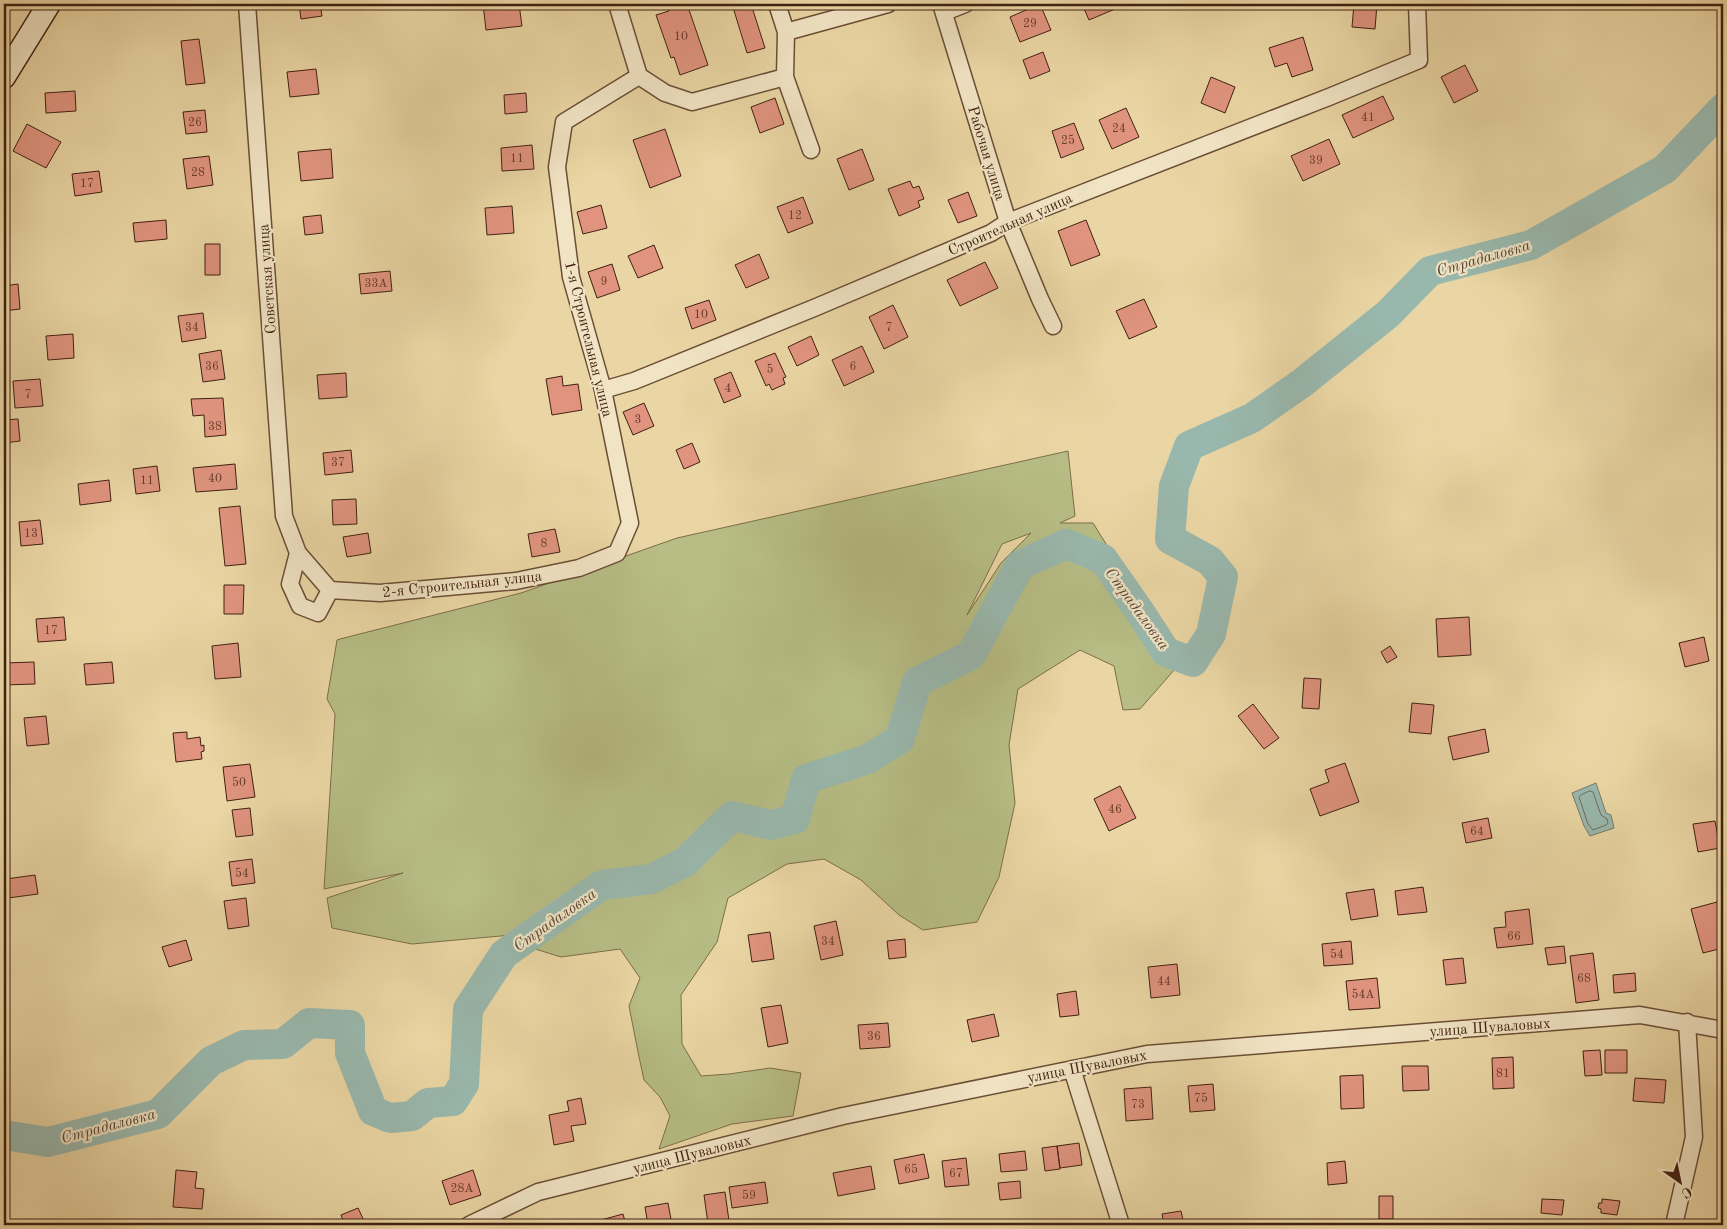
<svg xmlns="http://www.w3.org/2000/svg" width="1727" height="1229" font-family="'Old Standard TT',serif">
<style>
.green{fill:#b7bd85;stroke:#7c6e4b;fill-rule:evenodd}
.water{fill:#99b8ad;stroke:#767b6f}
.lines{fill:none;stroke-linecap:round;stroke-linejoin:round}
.shore{stroke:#6d6c5f;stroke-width:1}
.river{stroke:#99b8ad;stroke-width:30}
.building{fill:#e0947f;stroke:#412011}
.street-casing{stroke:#6b4e36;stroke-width:19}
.secondary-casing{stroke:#412011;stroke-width:25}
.street{stroke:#f1e4c4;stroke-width:16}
.secondary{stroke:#f1e4c4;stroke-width:22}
.labels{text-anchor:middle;stroke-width:4.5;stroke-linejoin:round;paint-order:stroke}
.number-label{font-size:12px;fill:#693d2c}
.street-label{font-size:15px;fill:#412011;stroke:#f1e4c4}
.water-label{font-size:16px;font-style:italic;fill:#574638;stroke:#f1e4c4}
</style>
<rect width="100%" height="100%" fill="#ead6a4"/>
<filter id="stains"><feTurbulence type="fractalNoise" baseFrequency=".004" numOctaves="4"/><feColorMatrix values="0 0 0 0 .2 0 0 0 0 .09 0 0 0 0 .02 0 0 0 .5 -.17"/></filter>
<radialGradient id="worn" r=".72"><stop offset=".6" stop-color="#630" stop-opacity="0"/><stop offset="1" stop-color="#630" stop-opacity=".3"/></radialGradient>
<path class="green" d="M1068 451 1075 516 1060 523H1093L1121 568 1157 615 1175 669 1140 709 1123 710 1114 666 1080 650 1018 689 1009 745 1015 803 999 877 977 922 923 930 899 915 861 880 824 859 787 864 728 898 717 942 681 995 682 1044 701 1076 729 1074 770 1068 801 1073 793 1116 732 1124 659 1149 670 1116 660 1097 644 1080 638 1052 629 1006 640 978 620 949 561 957 532 948 523 934 412 944 332 928 327 898 403 873 324 889 335 714 327 699 337 640 340 639 521 593 677 538ZM1031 533 1001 563 967 615 1002 544Z"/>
<path class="water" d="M1596 783 1606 813 1611 815 1614 828 1590 836 1584 826 1572 793Z"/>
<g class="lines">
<path class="shore" d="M1590 791 1593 792 1601 815 1607 819 1608 823 1606 825 1593 830 1588 824 1579 797 1581 795Z"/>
<path class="river" d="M4 1135 48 1142 158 1114 211 1061 244 1045 283 1044 309 1023 350 1025V1053L373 1111 390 1118 412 1116 428 1103 453 1101 464 1084 468 1009 504 954 602 885 651 879 685 862 732 816 771 825 795 819 806 779 868 759 900 739 917 682 971 655 1020 565 1066 544 1103 559 1138 609 1166 652 1193 662 1211 634 1223 577 1210 561 1170 539 1174 486 1189 446 1252 418 1302 383 1388 314 1430 271 1531 245 1665 169 1723 108"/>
</g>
<path class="building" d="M299 4H320L322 16 301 19Z
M483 4H519L522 26 486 30Z
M679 4H687L708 65 680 75 674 57 671 58 656 15 669 11 668 8Z
M732 4H751L765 48 747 53Z
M1040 4 1051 30 1020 42 1010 17Z
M1082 4H1113L1115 9 1089 20Z
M1354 4H1377L1375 29 1352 27Z
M1303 37 1313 70 1292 77 1287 63 1275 67 1269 48Z
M199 39 205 83 186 85 181 41Z
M1043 52 1050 71 1030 79 1023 60Z
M1465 65 1478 91 1454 103 1441 77Z
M316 69 319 94 290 97 287 72Z
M1211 77 1235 87 1225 113 1201 103Z
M75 91 76 111 46 113 45 93Z
M526 93 527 112 505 114 504 95Z
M1383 96 1394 119 1353 138 1342 115Z
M775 98 784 124 760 133 751 107Z
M1126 108 1139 137 1112 149 1099 120Z
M205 110 207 132 186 134 183 112Z
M1074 123 1084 149 1061 158 1052 131Z
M27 124 61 142 46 168 13 151Z
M665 129 681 176 650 188 633 140Z
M1329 139 1340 164 1303 181 1291 156Z
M532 145 534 169 502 171 501 148Z
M331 149 333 178 301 181 298 152Z
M862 149 874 180 849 190 837 159Z
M209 156 213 185 187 189 183 159Z
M99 171 102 192 75 196 72 174Z
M910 181 913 188 919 186 924 199 918 201 920 207 899 216 888 189Z
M968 192 977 216 958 223 948 200Z
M803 197 813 223 788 233 777 207Z
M601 205 607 228 583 234 577 212Z
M512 206 514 233 487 235 485 208Z
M321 215 323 233 305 235 303 217Z
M166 220 167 239 135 242 133 223Z
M1086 220 1100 255 1071 266 1058 231Z
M205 244H220V275H205Z
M654 245 663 268 638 278 628 256Z
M759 254 769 278 746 288 735 265Z
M985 262 998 288 960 306 947 280Z
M612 264 620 290 597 298 588 272Z
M390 271 392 291 361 294 359 274Z
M18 284 20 309 4 311V286Z
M1144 299 1157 327 1129 339 1116 311Z
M709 300 716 320 692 329 685 308Z
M893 305 908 337 884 349 869 317Z
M203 313 206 338 182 342 178 316Z
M73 334 74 358 48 360 46 336Z
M811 336 819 355 797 366 788 347Z
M862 346 874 372 844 386 832 360Z
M221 350 225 379 203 382 199 354Z
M775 353 786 377 783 378 785 384 772 390 769 384 766 386 755 361Z
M731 372 741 396 724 403 714 379Z
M346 373 347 397 319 399 317 375Z
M562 376 563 386 578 384 582 410 552 415 546 379Z
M40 379 43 406 15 408 13 381Z
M223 398 226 435 205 437 204 415 193 416 191 399Z
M644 403 654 426 633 435 623 412Z
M18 419 20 441 4 443V420Z
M692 443 700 462 684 469 676 450Z
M351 450 353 472 325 475 323 453Z
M235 464 237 489 196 492 193 468Z
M157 466 160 491 136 494 133 469Z
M109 480 111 501 80 505 78 484Z
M356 499 357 524 333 525 332 500Z
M240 506 246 564 225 566 219 508Z
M40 520 43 544 21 546 19 522Z
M555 529 560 552 532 557 528 534Z
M368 533 371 553 347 557 343 537Z
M224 585H244L243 614H224Z
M64 617 66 640 38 642 36 619Z
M1469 617 1471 655 1438 657 1436 619Z
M1704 637 1709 661 1685 667 1679 643Z
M238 643 241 677 215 679 212 646Z
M1390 646 1397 657 1387 663 1381 652Z
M34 662 35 684 4 685V663Z
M112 662 114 683 86 685 84 664Z
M1304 678 1321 679 1319 709 1302 708Z
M1412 703 1434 705 1431 734 1409 732Z
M1253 704 1279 738 1264 749 1238 716Z
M46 716 49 744 27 746 24 718Z
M1485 729 1489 752 1453 760 1448 737Z
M187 732V739L200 737 201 746 204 745V751L201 752 202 759 176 762 173 733Z
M1345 763 1359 802 1320 816 1310 789 1329 782 1325 770Z
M250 764 255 797 227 801 223 767Z
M1120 786 1136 818 1109 831 1094 799Z
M1719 798H1723V814H1721Z
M250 808 253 835 236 837 232 810Z
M1488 818 1492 838 1466 843 1462 823Z
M1715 821 1720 848 1698 852 1693 824Z
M252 859 255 883 232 886 229 862Z
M35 875 38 894 8 898 6 879Z
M1423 887 1427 912 1398 915 1395 891Z
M1374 889 1378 916 1351 920 1346 893Z
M246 898 249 926 228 929 224 901Z
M1717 902 1723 926V948L1703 953 1691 909Z
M1529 909 1533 944 1497 948 1494 928 1506 927 1505 912Z
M836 921 843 955 821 960 814 926Z
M770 932 774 959 752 962 748 935Z
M905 939 906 957 889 959 887 941Z
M186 940 192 960 169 967 162 947Z
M1351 941 1353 964 1324 966 1322 944Z
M1564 946 1566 963 1548 965 1545 948Z
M1593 953 1599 1000 1576 1003 1570 956Z
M1463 958 1466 983 1446 985 1443 960Z
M1177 964 1180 995 1151 998 1148 967Z
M1635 973 1636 991 1614 993 1613 975Z
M1377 978 1380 1008 1349 1010 1346 981Z
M1076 991 1079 1015 1060 1017 1057 994Z
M781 1005 788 1043 768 1047 761 1008Z
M994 1014 999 1036 972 1042 967 1020Z
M888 1023 890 1047 860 1049 858 1025Z
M1600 1050 1602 1075 1585 1076 1583 1051Z
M1605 1050H1627V1073H1605Z
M1513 1057 1514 1088 1493 1089 1492 1058Z
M1402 1066H1428L1429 1090 1403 1091Z
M1363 1075 1364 1108 1341 1109 1340 1076Z
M1635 1078 1666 1080 1664 1103 1633 1101Z
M1213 1084 1215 1110 1190 1112 1188 1086Z
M1151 1087 1153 1119 1126 1121 1124 1089Z
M581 1098 586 1124 571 1126 574 1141 554 1145 549 1115 569 1111 567 1101Z
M1079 1143 1082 1165 1060 1168 1057 1146Z
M1057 1146 1060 1169 1045 1171 1042 1148Z
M1025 1151 1027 1170 1001 1172 999 1154Z
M924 1154 929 1178 899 1184 894 1160Z
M966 1158 969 1185 945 1187 942 1161Z
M1345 1161 1347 1183 1328 1185 1327 1163Z
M871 1166 875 1189 838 1196 833 1173Z
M176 1170 197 1172 195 1188 204 1189 202 1209 173 1207Z
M473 1170 481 1195 450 1205 442 1181Z
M1020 1181 1021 1198 1000 1200 998 1183Z
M765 1182 768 1203 732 1208 729 1187Z
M725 1192 729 1221 708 1224 704 1195Z
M1379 1196H1393V1219H1379Z
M1542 1199 1564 1200 1562 1215 1541 1213Z
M1602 1199 1620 1201 1617 1215 1601 1213V1209L1598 1208 1599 1203H1602Z
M668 1203 672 1225H648L645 1207Z
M358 1208 366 1225H345L341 1215Z
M1181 1211 1184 1225H1164L1162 1214Z
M623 1214 626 1225H591L590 1223Z"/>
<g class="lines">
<g class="street-casing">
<path id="street" d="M247 4 284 516 298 553 330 590 318 613 300 606 290 584 298 553
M617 4 639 76
M777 4 786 32 785 77 811 150
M941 4 1008 222 1040 299 1053 326
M945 12 965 4
M786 32 888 4
M639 76 665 93 692 102 785 77
M603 390 634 381 814 308 991 233 1008 222 1329 97 1419 60 1417 4
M330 590 380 593 516 581 579 568 617 553 630 523 603 390 571 277 557 167 564 122 639 76
M1072 1069 1121 1225
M469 1225 538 1192 843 1116 1147 1054 1640 1015 1723 1030
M1674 1225 1694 1137 1687 1022"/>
</g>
<g class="secondary-casing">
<path id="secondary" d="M4 77 49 4"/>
</g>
<use href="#street" class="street"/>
<use href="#secondary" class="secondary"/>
</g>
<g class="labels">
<g class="number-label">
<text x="1030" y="27">29</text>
<text x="681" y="40">10</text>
<text x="1368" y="121">41</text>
<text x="195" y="126">26</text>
<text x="1119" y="132">24</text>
<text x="1068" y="144">25</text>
<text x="517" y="162">11</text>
<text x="1316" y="164">39</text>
<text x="198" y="176">28</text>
<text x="87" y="187">17</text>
<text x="795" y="219">12</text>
<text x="604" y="285">9</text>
<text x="376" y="287">33А</text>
<text x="701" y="318">10</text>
<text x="192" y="331">34</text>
<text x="889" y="331">7</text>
<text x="212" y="370">36</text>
<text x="853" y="370">6</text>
<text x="770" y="373">5</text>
<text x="728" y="392">4</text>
<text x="28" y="398">7</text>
<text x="638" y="423">3</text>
<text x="215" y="430">38</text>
<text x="338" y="466">37</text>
<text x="215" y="482">40</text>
<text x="147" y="484">11</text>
<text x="31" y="537">13</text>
<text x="544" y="547">8</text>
<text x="51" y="634">17</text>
<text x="239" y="786">50</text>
<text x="1115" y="813">46</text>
<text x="1477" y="835">64</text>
<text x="242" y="877">54</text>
<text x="1514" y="940">66</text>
<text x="828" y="945">34</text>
<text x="1337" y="958">54</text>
<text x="1584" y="982">68</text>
<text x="1164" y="985">44</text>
<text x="1363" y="998">54А</text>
<text x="874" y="1040">36</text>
<text x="1503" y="1077">81</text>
<text x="1201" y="1102">75</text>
<text x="1138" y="1108">73</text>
<text x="911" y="1173">65</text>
<text x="956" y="1177">67</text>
<text x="462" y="1192">28А</text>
<text x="749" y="1199">59</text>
</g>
<g class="street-label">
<text transform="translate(987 153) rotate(73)" y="5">Рабочая улица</text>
<text transform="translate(1010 224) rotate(-24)" y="5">Строительная улица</text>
<text transform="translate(267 279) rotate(-94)" y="5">Советская улица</text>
<text transform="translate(589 339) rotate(76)" y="5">1-я Строительная улица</text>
<text transform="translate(462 584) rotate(-6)" y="5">2-я Строительная улица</text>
<text transform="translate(1490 1027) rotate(-4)" y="5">улица Шуваловых</text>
<text transform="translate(1087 1066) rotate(-11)" y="5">улица Шуваловых</text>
<text transform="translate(692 1154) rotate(-14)" y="5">улица Шуваловых</text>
</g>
<g class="water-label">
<text transform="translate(1483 257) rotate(-16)" y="6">Страдаловка</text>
<text transform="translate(1138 608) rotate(54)" y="6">Страдаловка</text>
<text transform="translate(554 919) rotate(-35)" y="6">Страдаловка</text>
<text transform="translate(108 1125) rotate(-15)" y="6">Страдаловка</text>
</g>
</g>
<rect width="1727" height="1229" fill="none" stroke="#ead6a4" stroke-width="20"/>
<rect x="5" y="5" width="1717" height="1219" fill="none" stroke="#412011" stroke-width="2.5"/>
<rect x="10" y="10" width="1707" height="1209" fill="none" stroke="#412011"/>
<g transform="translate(1680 1182) rotate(147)" stroke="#f1e4c4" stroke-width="4" paint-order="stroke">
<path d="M0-4L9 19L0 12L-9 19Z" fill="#412011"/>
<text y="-8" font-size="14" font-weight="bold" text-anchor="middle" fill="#412011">С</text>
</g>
<rect width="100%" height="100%" filter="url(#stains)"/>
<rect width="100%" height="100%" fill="url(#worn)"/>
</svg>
